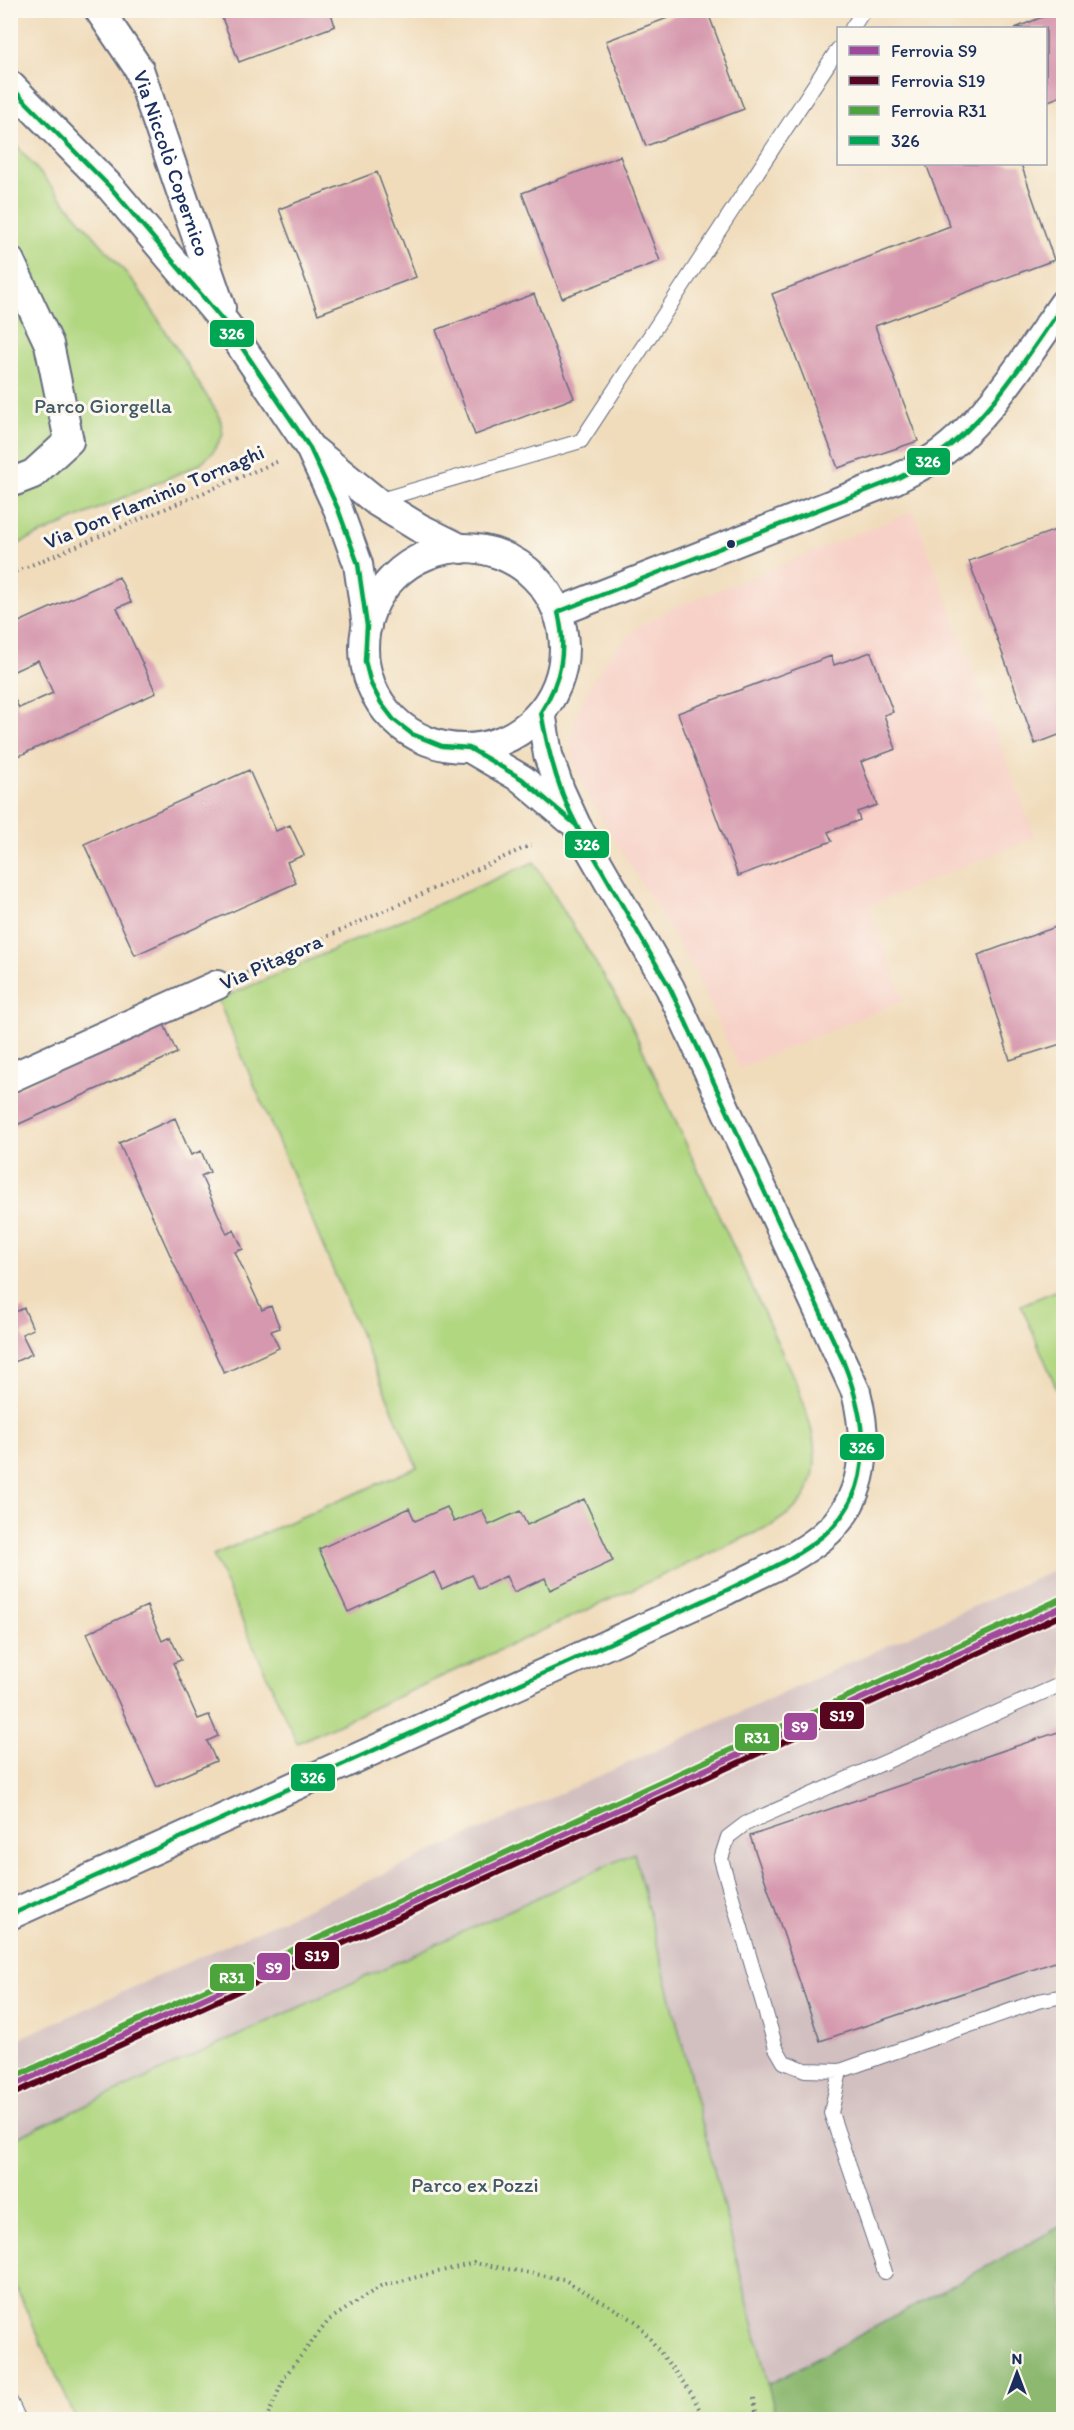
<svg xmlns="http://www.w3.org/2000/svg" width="1074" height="2430" font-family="Itim,sans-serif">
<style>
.built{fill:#f7d1c7}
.industrial{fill:#d2bfc0}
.green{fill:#b1d781;stroke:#668370;stroke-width:1.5}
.forest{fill:#8cb86f;stroke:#547466;stroke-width:1.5}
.building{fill:#d698ae}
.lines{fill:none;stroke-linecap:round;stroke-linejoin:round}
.lane-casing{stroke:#666c7f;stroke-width:16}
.street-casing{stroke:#666c7f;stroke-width:32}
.path{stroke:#666c7f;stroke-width:4;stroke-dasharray:1.5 4.5;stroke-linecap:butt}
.lane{stroke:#fff;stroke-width:14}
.street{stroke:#fff;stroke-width:28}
.bus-1-casing{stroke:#fbf7ec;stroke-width:9}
.bus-1{stroke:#00a651;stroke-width:4.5}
.rail-1-casing{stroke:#fbf7ec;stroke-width:10}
.rail-2-casing{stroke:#fbf7ec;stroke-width:10}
.rail-3-casing{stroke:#fbf7ec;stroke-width:10}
.rail-1{stroke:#a0499a;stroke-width:6}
.rail-2{stroke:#56061f;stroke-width:6}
.rail-3{stroke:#4da43c;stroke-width:6}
.bus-dot{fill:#1b2f5e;stroke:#fbf7ec;stroke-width:2}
.labels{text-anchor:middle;stroke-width:6;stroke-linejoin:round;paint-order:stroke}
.street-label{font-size:21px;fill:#1b2f5e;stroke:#fbf7ec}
.park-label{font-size:21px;fill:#405967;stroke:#fbf7ec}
.line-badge{stroke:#fbf7ec;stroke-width:2}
.badge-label{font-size:16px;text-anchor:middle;font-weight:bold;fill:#fff}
</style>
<rect width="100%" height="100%" fill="#fbf7ec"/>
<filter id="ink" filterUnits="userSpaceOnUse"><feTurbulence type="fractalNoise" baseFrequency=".0167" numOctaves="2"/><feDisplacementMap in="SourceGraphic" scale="12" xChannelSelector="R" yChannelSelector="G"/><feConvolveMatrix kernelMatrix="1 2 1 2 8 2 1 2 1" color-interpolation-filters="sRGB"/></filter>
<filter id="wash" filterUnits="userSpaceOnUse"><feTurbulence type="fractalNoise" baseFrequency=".008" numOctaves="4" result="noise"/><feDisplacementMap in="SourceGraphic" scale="24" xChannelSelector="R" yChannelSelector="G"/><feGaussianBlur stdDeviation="1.35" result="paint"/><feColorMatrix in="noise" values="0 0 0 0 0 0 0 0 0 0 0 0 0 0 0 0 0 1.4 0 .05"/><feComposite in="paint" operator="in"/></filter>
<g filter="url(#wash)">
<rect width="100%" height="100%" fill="#f0dcbb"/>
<path class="built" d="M914 511 1035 837 869 906 904 1000 739 1068 696 973 587 794 574 763 571 747 573 725 587 690 612 652 638 627 671 609Z"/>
<path class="industrial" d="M1063 1566V2225L768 2385 634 1853 11 2140 10 2043Z"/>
<path class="green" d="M10 138 137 286 220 417 223 435 213 452 198 465 11 547Z
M534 862 625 1011 797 1385C811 1423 829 1470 798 1505 791 1513 780 1519 772 1525L297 1743 213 1555 417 1467 218 1000Z
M1063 1288 1064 1394 1060 1396 1021 1305Z
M634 1853 777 2419H76L11 2276V2140Z"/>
<path class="forest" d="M1063 2225V2419H777L768 2385Z"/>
<g id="blocks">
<path class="building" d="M219 10H330L335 26 239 62Z
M689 10H707L744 109 646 146 606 41Z
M1060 10H1064V95L1046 102V28H1015Z
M620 156 660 261 562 298 522 193Z
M926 164H1021L1054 260 875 326 918 441 838 468 772 294 950 226Z
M377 172 416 277 318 314 279 209Z
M534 294 574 398 475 435 436 330Z
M1064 527V733L1035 744 969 561Z
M119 577 131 602 117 608 156 693 10 760V689L19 708 53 693 38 660 10 673V626Z
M871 652 893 712 884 715 896 749 861 762 877 805 857 812 860 820 828 832 832 841 738 876 678 713 831 656 834 665Z
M249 770 276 831 290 825 304 855 287 862 296 883 135 955 84 844Z
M1064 924V1043L1010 1060 978 955Z
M163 1022 177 1053 10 1128V1092Z
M175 1118 191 1155 201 1151 210 1172 201 1176 227 1234 234 1230 243 1249 235 1252 262 1310 271 1306 280 1328 271 1331 279 1348 224 1373 119 1143Z
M10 1308 13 1313 24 1308 33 1329 22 1334 32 1354 10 1364Z
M584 1499 613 1561 550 1590 545 1578 514 1592 506 1576 479 1589 472 1575 442 1589 434 1572 348 1612 319 1549 409 1508 415 1521 447 1507 454 1522 482 1510 489 1525 520 1511 527 1525Z
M147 1606 162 1641 170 1637 181 1660 173 1663 198 1719 209 1715 218 1736 207 1741 216 1761 157 1787 87 1633Z
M1064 1730V1959L820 2041 750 1836Z"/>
</g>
</g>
<g filter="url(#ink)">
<use href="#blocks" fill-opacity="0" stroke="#666c7f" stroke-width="1.5"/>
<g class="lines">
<g class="lane-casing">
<path id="lane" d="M852 28 864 10
M377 501 581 441 838 49
M1064 1683 745 1824 728 1837 721 1859 776 2048 784 2062 805 2070 840 2071 1038 2001 1064 1996
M840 2071 831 2113 885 2272
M10 2401 19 2420"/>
</g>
<g class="street-casing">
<g id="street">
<path id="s1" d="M99 10 139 69 221 308"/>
<path d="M10 85 111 188 226 324 310 448 338 509 358 564 367 626"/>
<path d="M10 261 49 344 69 441 33 474 10 483"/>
<path d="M314 451 377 502 418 527 462 549"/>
<circle cx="464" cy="648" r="100"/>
<path d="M558 612 896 479C909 472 924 465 937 456 988 420 1028 354 1064 303"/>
<path d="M469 748 522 779 569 819"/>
<path d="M10 1078 217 985"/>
<path d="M10 1915 725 1591C757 1574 794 1560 822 1537 867 1500 869 1443 856 1392L670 988 576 825 560 790 548 755 541 712"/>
</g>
</g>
<path class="path" d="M10 574 281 460
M246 973 531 845
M754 2398 757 2420
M266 2420 285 2376 329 2320 381 2286 474 2263 563 2279 637 2322 690 2391 705 2420"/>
<use href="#lane" class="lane"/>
<use href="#street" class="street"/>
<g class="bus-1-casing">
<path id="bus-1" d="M10 86 111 188 226 324 310 448 338 509 358 564 367 626 365 661 371 684 381 703 394 720 412 734 442 746 469 748 522 779 576 825 670 988 843 1361C866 1418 878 1489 824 1535 795 1559 759 1574 725 1591L10 1915
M578 828C558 791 548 753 541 712 562 679 567 650 558 612L896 479C910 472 924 465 936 456 991 418 1026 357 1064 304"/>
</g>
<use href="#bus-1" class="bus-1"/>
<g class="rail-1-casing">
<path id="rail-1" d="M10 2087 1064 1606"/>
</g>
<g class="rail-2-casing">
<path id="rail-2" d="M13 2094 1064 1614"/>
</g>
<g class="rail-3-casing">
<path id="rail-3" d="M10 2079 1061 1599"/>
</g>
<use href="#rail-1" class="rail-1"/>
<use href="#rail-2" class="rail-2"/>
<use href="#rail-3" class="rail-3"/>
</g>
</g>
<circle class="bus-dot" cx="731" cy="544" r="5"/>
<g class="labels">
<g class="street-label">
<text dy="7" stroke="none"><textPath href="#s1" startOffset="171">Via Niccolò Copernico</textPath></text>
<text transform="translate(154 497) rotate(-23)" y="7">Via Don Flaminio Tornaghi</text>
<text transform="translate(271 962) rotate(-24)" y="7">Via Pitagora</text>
</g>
<g class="park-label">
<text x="103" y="413">Parco Giorgella</text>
<text x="475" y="2192">Parco ex Pozzi</text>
</g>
</g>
<g class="line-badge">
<rect x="209" y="319" width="46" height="29" rx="6" fill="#00a651"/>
<rect x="906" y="447" width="45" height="29" rx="6" fill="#00a651"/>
<rect x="564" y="830" width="46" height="29" rx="6" fill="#00a651"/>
<rect x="839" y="1433" width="46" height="28" rx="6" fill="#00a651"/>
<rect x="819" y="1701" width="46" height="29" rx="6" fill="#56061f"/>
<rect x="783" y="1712" width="35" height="29" rx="6" fill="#a0499a"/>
<rect x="734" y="1723" width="46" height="29" rx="6" fill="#4da43c"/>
<rect x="290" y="1763" width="46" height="29" rx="6" fill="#00a651"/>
<rect x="294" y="1941" width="46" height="29" rx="6" fill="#56061f"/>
<rect x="256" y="1952" width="35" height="29" rx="6" fill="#a0499a"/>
<rect x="209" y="1963" width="46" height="29" rx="6" fill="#4da43c"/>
</g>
<g class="badge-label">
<text x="232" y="339">326</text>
<text x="928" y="467">326</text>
<text x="587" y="850">326</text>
<text x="862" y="1453">326</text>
<text x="842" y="1721">S19</text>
<text x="800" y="1732">S9</text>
<text x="757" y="1743">R31</text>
<text x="313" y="1783">326</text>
<text x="317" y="1961">S19</text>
<text x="274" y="1973">S9</text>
<text x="232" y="1983">R31</text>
</g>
<rect width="1074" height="2430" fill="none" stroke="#fbf7ec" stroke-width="36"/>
<rect x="837" y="27" width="210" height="138" fill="#fbf7ec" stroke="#a1a7b3" stroke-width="1.5"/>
<rect x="849" y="46" width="30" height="9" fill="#a0499a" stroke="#a1a7b3" stroke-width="1.5"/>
<text x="891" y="57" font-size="18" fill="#1b2f5e">Ferrovia S9</text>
<rect x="849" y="76" width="30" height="9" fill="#56061f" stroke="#a1a7b3" stroke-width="1.5"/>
<text x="891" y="87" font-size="18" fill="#1b2f5e">Ferrovia S19</text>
<rect x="849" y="106" width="30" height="9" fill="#4da43c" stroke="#a1a7b3" stroke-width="1.5"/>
<text x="891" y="117" font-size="18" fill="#1b2f5e">Ferrovia R31</text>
<rect x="849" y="136" width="30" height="9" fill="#00a651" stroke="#a1a7b3" stroke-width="1.5"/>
<text x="891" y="147" font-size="18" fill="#1b2f5e">326</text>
<g transform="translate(1017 2373)" stroke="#fbf7ec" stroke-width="4.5" paint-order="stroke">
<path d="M0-4.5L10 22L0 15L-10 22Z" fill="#1b2f5e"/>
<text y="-9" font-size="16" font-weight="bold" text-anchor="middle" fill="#1b2f5e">N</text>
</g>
</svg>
